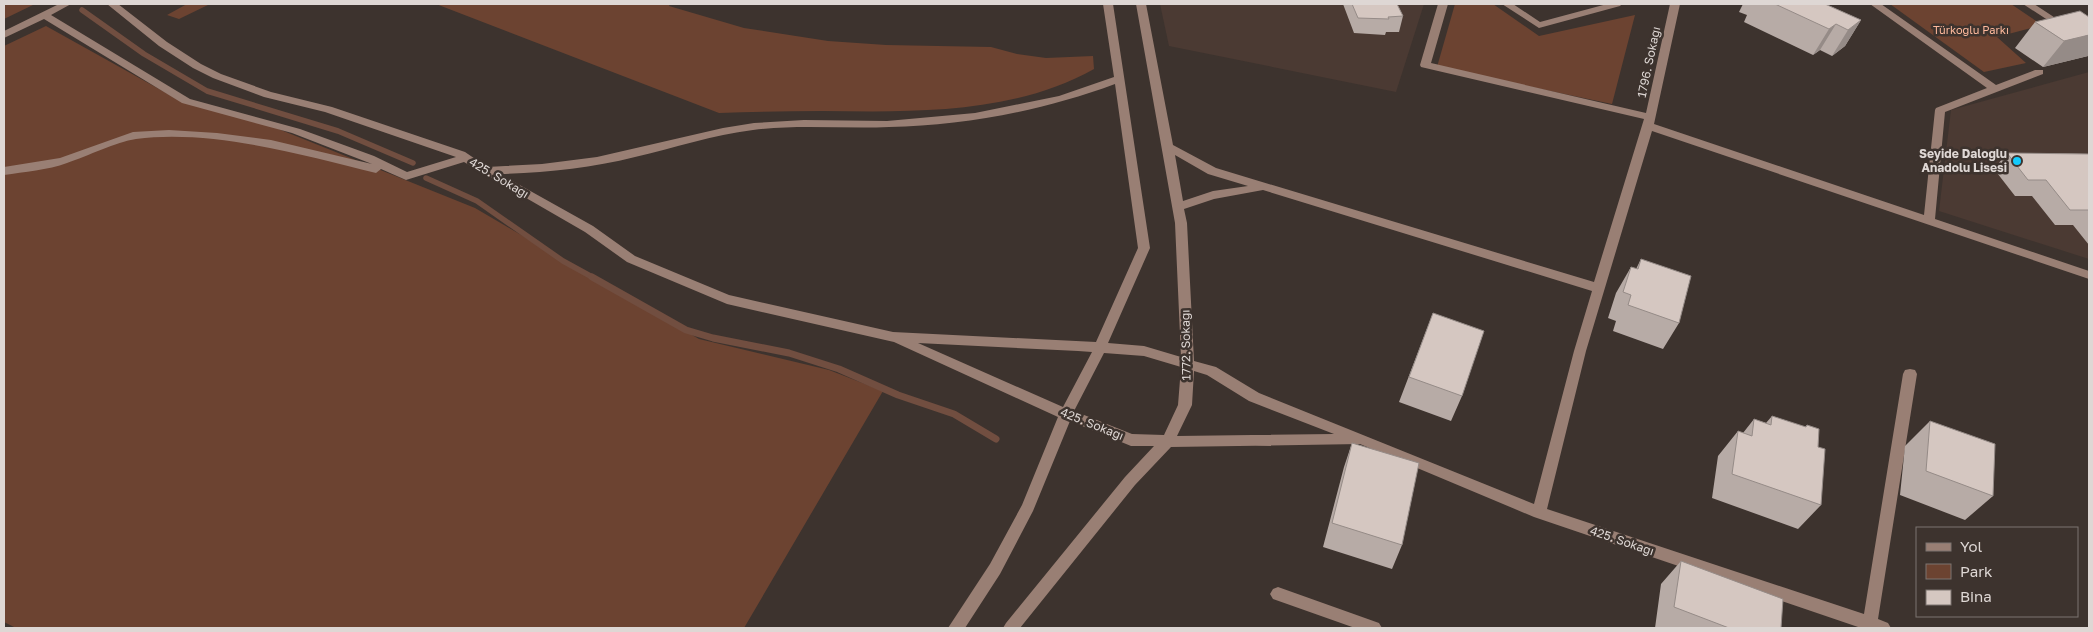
<svg xmlns="http://www.w3.org/2000/svg" width="2093" height="632" font-family="'Golos Text',sans-serif">
<style>
.built{fill:#4b3a33}
.green{fill:#6c4331}
.lines{fill:none;stroke-linecap:round;stroke-linejoin:round}
.stream-far1{stroke:#714e40;stroke-width:5.5}
.stream{stroke:#714e40;stroke-width:7}
.minor{fill:#997f74;fill-rule:evenodd}
.wall{fill:#b7aba6}
.shaded-wall{fill:#958b87}
.building{fill:#d5c7c1;stroke:#958b87}
.poi-dot{fill:#14cafb;stroke:#3d332e;stroke-width:2}
.labels{text-anchor:middle;stroke-width:5;stroke-linejoin:round;paint-order:stroke}
.far-park-label{font-size:11px;fill:#fdb99c;stroke:#3d332e}
.street-label{font-size:12px;fill:#ded7d4;stroke:#3d332e}
.poi-label{font-size:12px;font-weight:bold;fill:#ded7d4;stroke:#3d332e;text-anchor:end}
</style>
<rect width="100%" height="100%" fill="#3d332e"/>
<path class="built" d="M1160 4H1424L1396 92 1169 46Z
M2089 72V259L1939 211 1951 110Z"/>
<path class="green" d="M4 4H35L4 19Z
M187 4H210L179 19 167 15Z
M436 4H670L669 6 744 28 828 41 886 45 991 47 1017 54 1046 58 1093 56 1094 69C1012 115 912 112 822 111 787 111 753 112 719 113Z
M1455 4H1493L1539 36 1635 15 1612 104 1437 67Z
M1890 4H2011L2042 25 1997 37 2026 63 1984 72Z
M46 26 177 99 261 122 475 208 699 339 829 370 883 391 744 628H16L4 622V46Z"/>
<g class="lines">
<path class="stream-far1" d="M82 10 144 54 207 91 338 131 413 163
M426 178 477 201 563 261 594 278"/>
<path class="stream" d="M592 277 686 330 713 338 789 353 839 369 898 395 954 414 996 439"/>
<path class="minor" d="M59 4H71L51 15 190 99 300 129 374 156 407 172 456 157 325 112 264 97 213 78 193 68 159 46 107 4H118L167 42 201 64 221 74 271 92 332 107 465 152 487 167 542 164 597 157 723 128 754 123 804 120 887 121 975 113 1059 96 1114 77 1103 4H1113L1150 248 1108 343 1144 346 1181 357 1175 223 1136 4H1146L1173 145 1216 168 1594 282 1644 119 1421 67 1420 65 1438 4H1448L1431 63 1646 113 1670 4H1680L1654 124 1924 215 1935 110 1936 108 1987 88 1870 4H1881L1996 85 2035 70H2043V74L1945 112 1935 219 2089 271V279L1652 131 1586 351 1547 509 1864 614 1903 374 1905 370 1910 369 1915 370 1917 374 1878 619 1888 623 1891 628H1861L1534 517 1360 444 1171 447 1135 485 1020 628H1003L1006 623 1125 477 1154 446H1131L1070 421 1033 511 1000 574 965 628H948L990 564 1022 505 1058 417 894 342 727 304 627 262 585 232 464 162 406 180 381 169 376 173C302 155 212 129 136 139 116 142 88 156 67 163 48 170 24 172 4 175V167L60 158 133 132 169 130 217 133 271 140 372 164 292 133 182 103 44 19 4 38V31ZM1115 84 1138 248 1096 342 893 332 729 295 635 256 593 226 500 174C545 173 591 168 635 157 674 148 713 135 753 130 798 124 844 129 889 127 966 125 1042 111 1115 84ZM1175 155 1208 174 1248 186 1213 191 1183 201ZM1263 190 1592 291 1574 351 1534 504 1259 393 1216 367 1194 361 1187 223 1184 209 1214 199ZM918 343 1078 351 1092 352 1063 407ZM1104 353 1144 356 1181 367 1178 405 1164 435 1132 434 1074 411ZM1194 371 1207 375 1249 401 1334 434 1177 436 1192 405Z
M1502 4H1513L1540 22 1607 4H1622L1620 6 1539 28Z
M2023 4H2034L2089 40V47Z
M1278 587 1379 623 1382 628H1355L1273 599 1270 594 1273 589Z"/>
</g>
<path class="wall" d="M1343 4H1397L1403 16 1399 32H1386L1385 35 1354 33Z
M1743 4H1825L1861 20 1845 46 1832 56 1820 50 1813 55 1744 22 1747 15 1739 12Z
M2035 22 2088 56 2043 67 2015 48Z
M2007 153 2089 154V245L2073 225H2055L2032 196H2015L1994 169Z
M1641 259 1679 323 1663 349 1613 331 1616 321 1608 318 1616 293 1631 267 1636 269Z
M1433 313 1462 396 1451 421 1399 402Z
M1772 416 1805 427 1807 425 1818 447 1821 505 1798 529 1712 498 1718 456 1738 431 1743 433 1754 419 1766 423Z
M1930 421 1993 496 1965 520 1900 495 1905 446Z
M1352 443 1402 545 1392 569 1323 547 1344 467Z
M1681 561 1781 628H1655L1661 584Z"/>
<path class="shaded-wall" d="M1861 20 1845 46 1832 56 1848 30Z
M1836 24 1820 50 1813 55 1829 29Z
M2089 35V54L2088 56 2043 67 2064 41Z"/>
<path class="building" d="M1352 4H1397L1403 16 1388 17 1389 19 1358 18Z
M1775 4H1825L1861 20 1848 30 1836 24 1829 29Z
M2080 11 2089 17V35L2064 41 2035 22Z
M2007 153 2089 154V211L2088 210H2070L2046 180H2028Z
M1641 259 1691 276 1679 323 1628 305 1631 295 1623 292 1631 267 1638 269Z
M1433 313 1484 331 1462 396 1409 377Z
M1772 416 1806 427 1807 425 1819 429 1818 447 1825 449 1821 505 1732 474 1738 431 1752 436 1754 419 1771 425Z
M1930 421 1995 444 1993 496 1926 471Z
M1352 443 1419 463 1402 545 1332 523Z
M1681 561 1783 599 1781 628H1729L1674 607Z"/>
<circle class="poi-dot" cx="2017" cy="161" r="5"/>
<g class="labels">
<g class="far-park-label">
<text x="1971" y="34">Türkoğlu Parkı</text>
</g>
<g class="street-label">
<text transform="translate(1649 62) rotate(-78)" y="4">1796. Sokağı</text>
<text transform="translate(499 178) rotate(31)" y="4">425. Sokağı</text>
<text transform="translate(1186 345) rotate(-91)" y="4">1772. Sokağı</text>
<text transform="translate(1092 424) rotate(22)" y="4">425. Sokağı</text>
<text transform="translate(1622 541) rotate(19)" y="4">425. Sokağı</text>
</g>
<g class="poi-label">
<text x="2007" y="158">Seyide Daloğlu<tspan x="2007" dy="14">Anadolu Lisesi</tspan></text>
</g>
</g>
<rect width="2093" height="632" fill="none" stroke="#ded7d4" stroke-width="10"/>
<rect x="1916" y="527" width="162" height="90" fill="#3d332e" stroke="#7d7570"/>
<rect x="1926" y="543" width="25" height="8" fill="#997f74" stroke="#7d7570"/>
<text x="1960" y="552" font-size="15" fill="#ded7d4">Yol</text>
<rect x="1926" y="564" width="25" height="15" fill="#6c4331" stroke="#7d7570"/>
<text x="1960" y="577" font-size="15" fill="#ded7d4">Park</text>
<rect x="1926" y="590" width="25" height="15" fill="#d5c7c1" stroke="#7d7570"/>
<text x="1960" y="602" font-size="15" fill="#ded7d4">Bina</text>
</svg>
